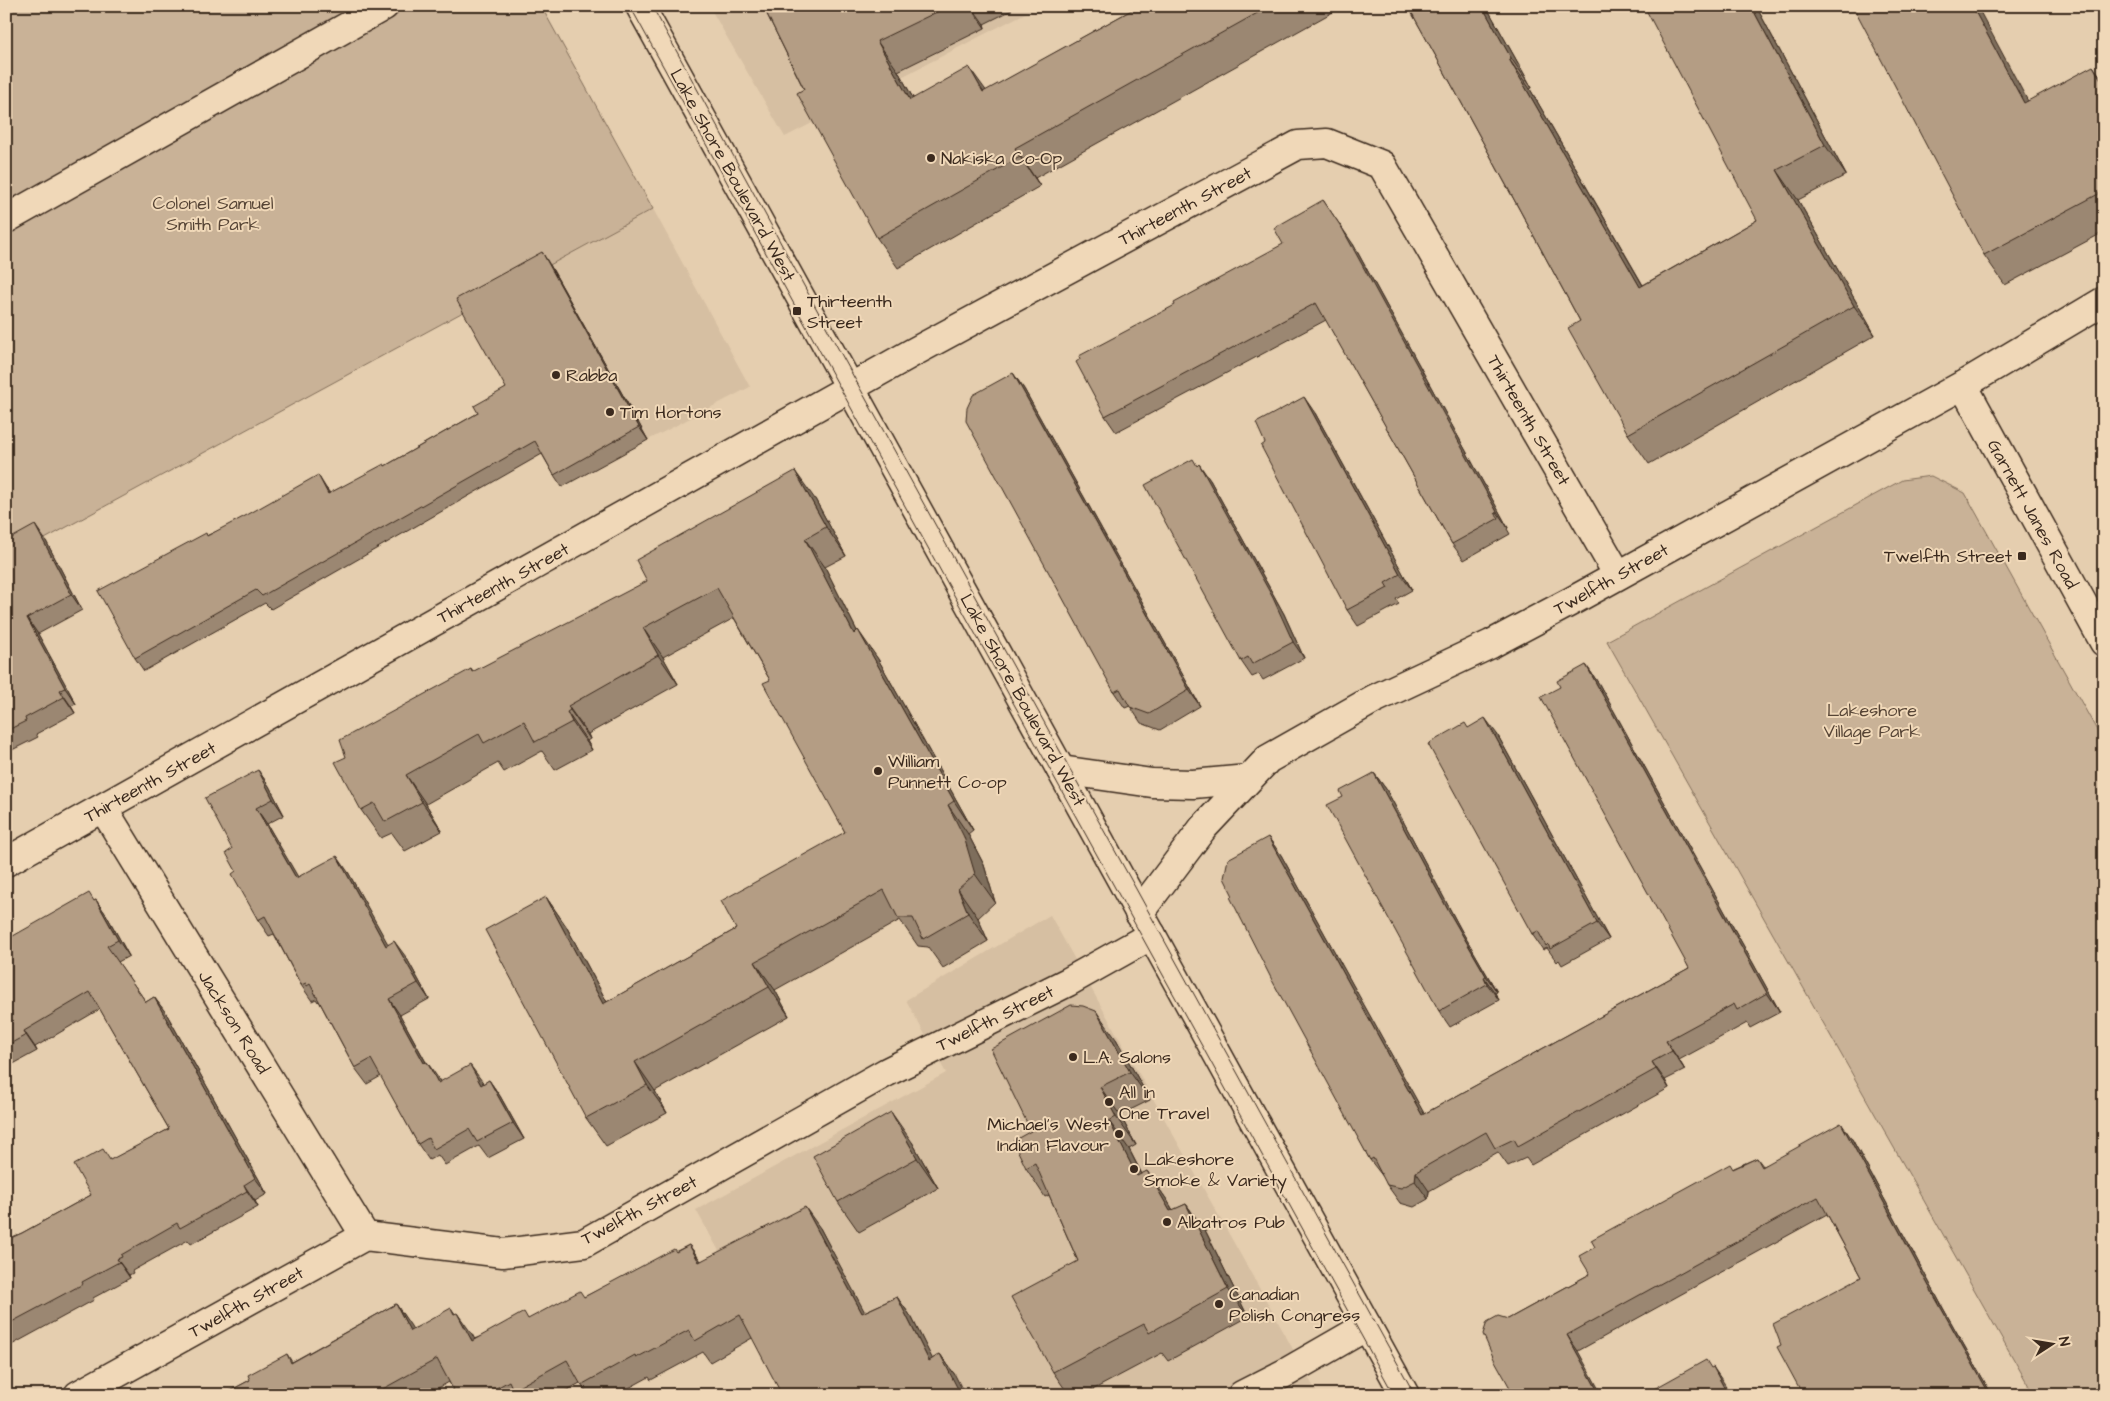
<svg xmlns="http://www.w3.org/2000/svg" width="2110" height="1401" font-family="'Architects Daughter',sans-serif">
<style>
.built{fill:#d6bfa2}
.green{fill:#c9b297;stroke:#826e5a}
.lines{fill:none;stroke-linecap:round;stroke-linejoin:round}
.street-casing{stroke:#3b2a1e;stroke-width:31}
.primary-casing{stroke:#3b2a1e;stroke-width:31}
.street{stroke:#f0d8b8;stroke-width:28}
.primary{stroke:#f0d8b8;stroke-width:28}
.tram{stroke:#3b2a1e;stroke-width:1}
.wall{fill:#9b8772;stroke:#3b2a1e}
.shaded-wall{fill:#7e6e5c;stroke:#3b2a1e}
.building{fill:#b49d84;stroke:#3b2a1e}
.poi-dot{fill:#3b2a1e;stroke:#f0d8b8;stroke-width:2}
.labels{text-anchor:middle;stroke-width:4;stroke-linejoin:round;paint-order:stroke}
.poi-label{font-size:18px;fill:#3b2a1e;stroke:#f0d8b8;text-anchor:start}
.street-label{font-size:18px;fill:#3b2a1e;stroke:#f0d8b8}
.park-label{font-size:18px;fill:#574536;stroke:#f0d8b8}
</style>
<rect width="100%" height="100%" fill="#e5ceaf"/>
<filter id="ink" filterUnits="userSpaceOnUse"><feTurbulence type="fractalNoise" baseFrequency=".02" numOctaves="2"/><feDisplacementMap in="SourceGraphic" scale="10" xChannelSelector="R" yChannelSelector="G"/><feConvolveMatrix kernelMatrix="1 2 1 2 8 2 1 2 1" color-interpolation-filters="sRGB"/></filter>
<g filter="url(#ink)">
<path class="built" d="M709 6H1039L785 137Z
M653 209 750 387 648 440 562 487 465 311Z
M1050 915 1266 1300 1318 1395H800L696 1210 946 1073 906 1000Z"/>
<path class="green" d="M6 6H541L653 209 6 560Z
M1931 476 1965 493 2104 743V1395H2034L1607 641 1902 480Z"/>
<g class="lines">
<g class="street-casing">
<path id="street" d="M6 219 384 6
M1963 385 2104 642
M1061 770 1152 783 1193 784 1248 779
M103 808 365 1236
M6 862 912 353 1298 145 1327 143 1382 165 1618 575
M1139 913 1203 828 1268 759 1374 699 1491 644 1572 601 1963 385 2104 301
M78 1395 365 1236 503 1253 584 1243 887 1072 1068 982 1152 935
M1242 1395 1287 1372 1367 1326"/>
</g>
<g class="primary-casing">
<path id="primary" d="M640 6 1405 1395"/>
</g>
<use href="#street" class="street"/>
<use href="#primary" class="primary"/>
<path class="tram" d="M630 6 1394 1395
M652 6 834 341 1415 1395"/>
</g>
<path class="wall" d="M763 6H1015L1011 9 1012 10 984 24 985 28 898 71 913 98 986 91 1139 6H1338L1340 8 1035 178 1040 186 898 268 877 238Z
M1408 6H1486L1532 88 1530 89 1643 285 1757 220 1756 6 1846 175 1798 200 1875 335 1649 464 1628 434 1580 321 1454 89Z
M2104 81V232L2005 285 1984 255 2028 101Z
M1353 244 1508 528 1507 529 1510 534 1464 560 1452 544 1326 320 1116 432 1105 416Z
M550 265 648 440 562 487 554 475 542 454 271 609 265 603 144 671 135 658 208 535 326 488 330 493 385 466 478 413 506 388Z
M1013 373 1024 389 1200 706 1160 730 1141 723 1130 706 1125 708 1114 692Z
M1315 413 1412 590 1396 599 1399 604 1358 626 1347 610Z
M1197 466 1210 480 1284 614 1304 658 1263 680 1259 674 1252 677 1241 661Z
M815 499 846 556 825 567 857 631 878 659 973 830 968 834 984 865 995 902 978 918 988 941 943 968 928 947 918 946 900 920 775 990 789 1016 655 1091 667 1113 606 1146 586 1118 546 897 566 926 607 1002 736 929 845 832 770 680 734 618 663 657 678 684 588 734 590 739 587 741 592 750 555 770 542 751 504 772 498 763 426 804 442 831 405 851 392 833 381 838 361 810 346 757 471 669 473 672Z
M46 541 82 610 38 634 76 704 71 706 75 713 36 734 38 737 6 753V589L11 587Z
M1586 665 1599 684 1780 1012 1750 1028 1747 1023 1679 1060 1685 1070 1665 1080 1669 1088 1531 1165 1526 1158 1508 1166 1498 1152 1429 1191 1428 1199 1414 1207 1400 1203 1387 1185 1384 1178 1370 1160 1233 896 1268 837 1281 855 1424 1114 1689 968 1560 687Z
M1468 728 1497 734 1609 939 1562 965 1559 960 1557 962 1547 948 1543 950 1532 934Z
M258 770 269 786 284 815 267 824 298 878 348 872 388 945 406 957 429 999 400 1015 426 1062 440 1082 482 1081 483 1084 489 1080 500 1096 524 1139 488 1158 479 1146 445 1165 438 1155 429 1160 418 1144 381 1076 367 1084 355 1068 319 1001 318 1002 316 999 312 1001 301 985 274 934 269 936 258 920 236 871 232 849Z
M1374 773 1386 789 1460 928 1497 992 1495 993 1499 1000 1450 1027 1439 1011 1343 797Z
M96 900 107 916 129 956 118 962 146 1002 154 997 166 1013 267 1194 255 1201 258 1207 191 1244 188 1240 132 1271 133 1273 129 1275 130 1278 93 1298 94 1300 6 1348V1240L22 1233 91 1195 111 1160 169 1129 100 1009 35 1047 37 1051 6 1068V940Z
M1116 1039 1150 1100 1120 1115 1136 1145 1129 1149 1142 1174 1147 1171 1167 1200 1173 1210 1186 1204 1206 1232 1248 1317 1168 1361 1162 1353 1083 1395H1069L1053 1372 1078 1261 1049 1195 1045 1197 1026 1168 1031 1131Z
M1852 1139 1943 1308 1992 1395H1803L1781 1345 1861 1277 1827 1214 1578 1351 1508 1319 1590 1274 1734 1168 1757 1158 1763 1166Z
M912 1142 938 1188 859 1232 838 1202Z
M820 1228 864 1312 897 1297 912 1318 932 1359 940 1354 955 1375 752 1338 710 1362 703 1352 651 1380 649 1377 616 1395H588L580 1383 558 1395H456L449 1382 426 1395H222L250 1380 287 1354 292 1362 396 1304 412 1329 455 1314 472 1334 474 1339 529 1319 584 1297 689 1245 701 1261Z"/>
<path class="shaded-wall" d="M970 6H971L984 24 985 28Z
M1482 6H1486L1532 88 1511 58Z
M1751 6H1756L1846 175 1825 145Z
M1972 6H1977L2045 133 2024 103Z
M877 41 898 71 930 129 910 100Z
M1509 59 1530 89 1661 317 1640 287Z
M2093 66 2104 81V85Z
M969 67 990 96 983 92Z
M1015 148 1035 178 1040 186 1020 157Z
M1777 170 1798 200 1875 335 1854 306Z
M1323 200 1353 244 1508 528 1497 512Z
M542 252 550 265 648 440 639 427Z
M1013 373 1024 389 1200 706 1189 690Z
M1304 397 1315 413 1412 590 1400 574Z
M1199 464 1210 480 1284 614 1304 658 1293 642Z
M795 471 815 499 846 556 826 527Z
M318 475 326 488 337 506 328 494Z
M35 525 46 541 82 610 71 594Z
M805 539 825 567 873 663 854 634Z
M27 618 38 634 76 704 65 688Z
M643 628 663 657 678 684 658 655Z
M858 630 878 659 973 830 954 801Z
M1586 665 1599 684 1780 1012 1767 993Z
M60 690 71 706 75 713 64 697Z
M568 706 588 734 590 739 570 710Z
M567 712 587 741 592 750 572 722Z
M1485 718 1497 734 1609 939 1597 923Z
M258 770 269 786 284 815 273 799Z
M1374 773 1386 789 1460 928 1497 992 1486 976 1449 912Z
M406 775 426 804 442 831 422 802Z
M948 805 968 834 984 865 995 902 975 874Z
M256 808 267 824 308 894 296 878Z
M1268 837 1281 855 1435 1133 1422 1115Z
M337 856 348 872 398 962 386 946Z
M958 889 978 918 988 941 968 913Z
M546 897 566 926 623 1032 603 1004Z
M96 900 107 916 129 956 118 940Z
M394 941 406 957 429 999 418 983Z
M755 962 775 990 789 1016 769 987Z
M1484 977 1495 993 1499 1000 1487 984Z
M154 997 166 1013 267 1194 255 1178Z
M389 999 400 1015 435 1079 424 1063Z
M1096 1011 1116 1039 1150 1100 1130 1072Z
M24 1031 35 1047 37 1051 26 1035Z
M1666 1041 1679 1060 1685 1070 1672 1051Z
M427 1062 438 1078 450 1099 438 1083Z
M635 1062 655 1091 667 1113 647 1085Z
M1652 1062 1665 1080 1669 1088 1656 1069Z
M470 1065 482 1081 492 1101 481 1085Z
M489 1080 500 1096 524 1139 513 1123Z
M1100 1087 1120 1115 1136 1145 1116 1117Z
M891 1112 912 1142 938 1188 917 1158Z
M1109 1121 1129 1149 1157 1205 1137 1176Z
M1841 1123 1852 1139 1943 1308 1992 1395H1990L1932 1292Z
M1147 1171 1167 1200 1190 1240 1170 1211Z
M1416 1172 1429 1191 1428 1199 1415 1181Z
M244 1185 255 1201 258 1207 247 1191Z
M1186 1204 1206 1232 1248 1317 1228 1289Z
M805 1207 820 1228 877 1335 862 1313Z
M689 1245 704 1266 699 1262Z
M117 1259 129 1275 130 1278 119 1262Z
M897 1297 912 1318 944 1382 929 1361Z
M396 1304 411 1326 425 1352 410 1331Z
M451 1308 465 1328 457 1313 472 1334 487 1362 454 1314Z
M1567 1335 1578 1351 1602 1395H1600Z
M940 1354 955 1375 965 1395H957Z
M1713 1367 1724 1383 1731 1395H1728Z"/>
<path class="building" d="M763 6H949L877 41 910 100 969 67 983 92 1139 6H1270L1015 148 1020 157 877 238 797 93 804 89Z
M1408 6H1482L1511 58 1509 59 1640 287 1757 220 1644 6H1751L1825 145 1777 170 1854 306 1628 434 1568 328 1580 321 1454 89Z
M1853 6H1972L2024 103 2093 66 2104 85V191L1984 255Z
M1323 200 1342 228 1497 512 1495 513 1499 518 1452 544 1316 303 1105 416 1076 362 1080 359 1079 356 1175 305 1174 303 1283 244 1274 228Z
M542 252 639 427 554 475 535 441 262 596 256 590 135 658 98 591 206 533 207 536 247 515 318 475 328 494 384 464 385 466 478 413 474 406 506 388 456 299Z
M1013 373 1189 690 1149 714 1130 707 1120 689 1114 692 966 421 967 408 973 395Z
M1304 397 1400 574 1385 583 1388 588 1347 610 1261 446 1265 443 1256 423Z
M1193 459 1197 466 1199 464 1273 598 1293 642 1252 664 1248 657 1241 661 1145 485Z
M795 471 826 527 805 539 854 634 858 630 954 801 948 805 964 837 975 874 958 889 968 913 923 939 913 918H898L884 890 755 962 769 987 635 1062 647 1085 586 1118 485 930 546 897 603 1004 736 929 721 901 845 832 763 683 770 680 717 588 643 628 658 655 568 706 570 710 567 712 572 722 535 742 524 721 484 743 479 734 406 775 422 802 385 822 374 803 361 810 335 762 346 757 340 740 471 669 472 672 647 581 636 560Z
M35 525 71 594 27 618 65 688 60 690 64 697 25 718 26 721 6 731V589L11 587 6 578V541Z
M1586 665 1767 993 1737 1010 1734 1004 1666 1041 1672 1051 1652 1062 1656 1069 1518 1146 1514 1139 1495 1148 1486 1132 1416 1172 1415 1181 1401 1188 1387 1185 1373 1158 1370 1160 1273 982 1230 897 1233 896 1224 878 1228 859 1268 837 1422 1115 1689 968 1541 697 1560 687 1557 681Z
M1485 718 1597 923 1550 949 1548 944 1546 946 1538 931 1532 934 1428 744 1465 723 1468 728Z
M258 770 273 799 256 808 296 878 337 856 386 946 394 941 418 983 389 999 424 1063 427 1062 438 1083 470 1065 481 1085 489 1080 513 1123 477 1142 469 1129 434 1149 428 1138 418 1144 371 1059 355 1068 310 984 307 986 306 983 301 985 265 916 258 920 232 874 236 871 226 853 232 849 205 798Z
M1374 773 1449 912 1486 976 1484 977 1487 984 1439 1011 1327 805 1343 797 1340 791Z
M89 893 94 901 96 900 118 940 107 946 146 1002 154 997 255 1178 244 1185 247 1191 180 1228 177 1223 121 1255 122 1257 117 1259 119 1262 82 1282 83 1284 6 1325V1240L22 1233 91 1195 74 1165 103 1149 110 1160 169 1129 90 992 24 1031 26 1035 6 1046V940Z
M1071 1005 1083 1006 1096 1011 1130 1072 1100 1087 1116 1117 1109 1121 1137 1176 1147 1171 1170 1211 1186 1204 1228 1289 1149 1333 1144 1324 1053 1372 1011 1297 1078 1261 1035 1163 1026 1168 1013 1141 1031 1131 991 1049Z
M891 1112 917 1158 838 1202 813 1156Z
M1841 1123 1932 1292 1990 1395H1803L1777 1347 1781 1345 1773 1324 1861 1277 1818 1197 1567 1335 1600 1395H1514L1494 1359 1483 1334 1487 1322 1498 1316 1508 1319 1590 1274 1579 1256 1595 1247 1591 1240 1730 1164 1733 1169 1757 1158 1762 1167Z
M805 1207 862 1313 897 1297 929 1361 940 1354 958 1389 957 1395H782L740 1315 695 1341 689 1330 636 1358 635 1355 581 1385 567 1360 513 1390 509 1381 484 1395H458L457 1392 455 1393 437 1359 372 1395H222L250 1380 248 1375 287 1354 291 1363 396 1304 410 1331 451 1308 454 1314 457 1313 472 1341 524 1312 528 1319 580 1291 584 1297 674 1249 676 1252 689 1245 699 1262Z
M1706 1360 1711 1368 1713 1367 1728 1395H1643Z"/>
</g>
<g class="poi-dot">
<circle cx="931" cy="158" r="5"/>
<rect x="792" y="306" width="10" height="10" rx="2.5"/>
<circle cx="556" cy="375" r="5"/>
<circle cx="610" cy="412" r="5"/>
<rect x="2017" y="551" width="10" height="10" rx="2.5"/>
<circle cx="878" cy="771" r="5"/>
<circle cx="1073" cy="1057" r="5"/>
<circle cx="1109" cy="1102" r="5"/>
<circle cx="1119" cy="1134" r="5"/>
<circle cx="1134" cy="1169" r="5"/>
<circle cx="1167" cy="1222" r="5"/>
<circle cx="1219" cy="1304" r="5"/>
</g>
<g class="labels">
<g class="poi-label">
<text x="941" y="164">Nakiska Co-Op</text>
<text x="807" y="307">Thirteenth<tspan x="807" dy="21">Street</tspan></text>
<text x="566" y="381">Rabba</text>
<text x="620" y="418">Tim Hortons</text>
<text x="2012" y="562" text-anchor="end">Twelfth Street</text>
<text x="888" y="767">William<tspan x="888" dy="21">Punnett Co-op</tspan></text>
<text x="1083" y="1063">L.A. Salons</text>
<text x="1119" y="1098">All in<tspan x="1119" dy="21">One Travel</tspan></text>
<text x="1109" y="1130" text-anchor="end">Michael's West<tspan x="1109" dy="21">Indian Flavour</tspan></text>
<text x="1144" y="1165">Lakeshore<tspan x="1144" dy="21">Smoke &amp; Variety</tspan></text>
<text x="1177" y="1228">Albatros Pub</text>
<text x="1229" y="1300">Canadian<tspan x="1229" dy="21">Polish Congress</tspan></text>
</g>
<g class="street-label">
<text transform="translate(733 175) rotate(61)" y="6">Lake Shore Boulevard West</text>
<text transform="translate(1185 206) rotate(-28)" y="6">Thirteenth Street</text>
<text transform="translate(1529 420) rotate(60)" y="6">Thirteenth Street</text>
<text transform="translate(2033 514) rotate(61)" y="6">Garnett Janes Road</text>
<text transform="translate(1611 579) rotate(-29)" y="6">Twelfth Street</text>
<text transform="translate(503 583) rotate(-29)" y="6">Thirteenth Street</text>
<text transform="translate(1023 700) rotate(61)" y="6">Lake Shore Boulevard West</text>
<text transform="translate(150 782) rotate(-29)" y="6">Thirteenth Street</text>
<text transform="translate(995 1018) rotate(-26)" y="6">Twelfth Street</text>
<text transform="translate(234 1022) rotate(58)" y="6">Jackson Road</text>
<text transform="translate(639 1210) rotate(-28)" y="6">Twelfth Street</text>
<text transform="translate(246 1302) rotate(-29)" y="6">Twelfth Street</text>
</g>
<g class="park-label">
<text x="213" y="209">Colonel Samuel<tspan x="213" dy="21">Smith Park</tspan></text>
<text x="1872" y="716">Lakeshore<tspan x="1872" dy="21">Village Park</tspan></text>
</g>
</g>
<rect width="2110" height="1401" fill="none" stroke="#f0d8b8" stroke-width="25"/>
<rect x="12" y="12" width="2085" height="1376" fill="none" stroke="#3b2a1e" stroke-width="2" filter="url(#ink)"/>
<g transform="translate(2052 1344) rotate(78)" stroke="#f0d8b8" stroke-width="4" paint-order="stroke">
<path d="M0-4L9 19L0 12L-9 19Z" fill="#3b2a1e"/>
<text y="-8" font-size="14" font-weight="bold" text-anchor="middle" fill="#3b2a1e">N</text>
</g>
</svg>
